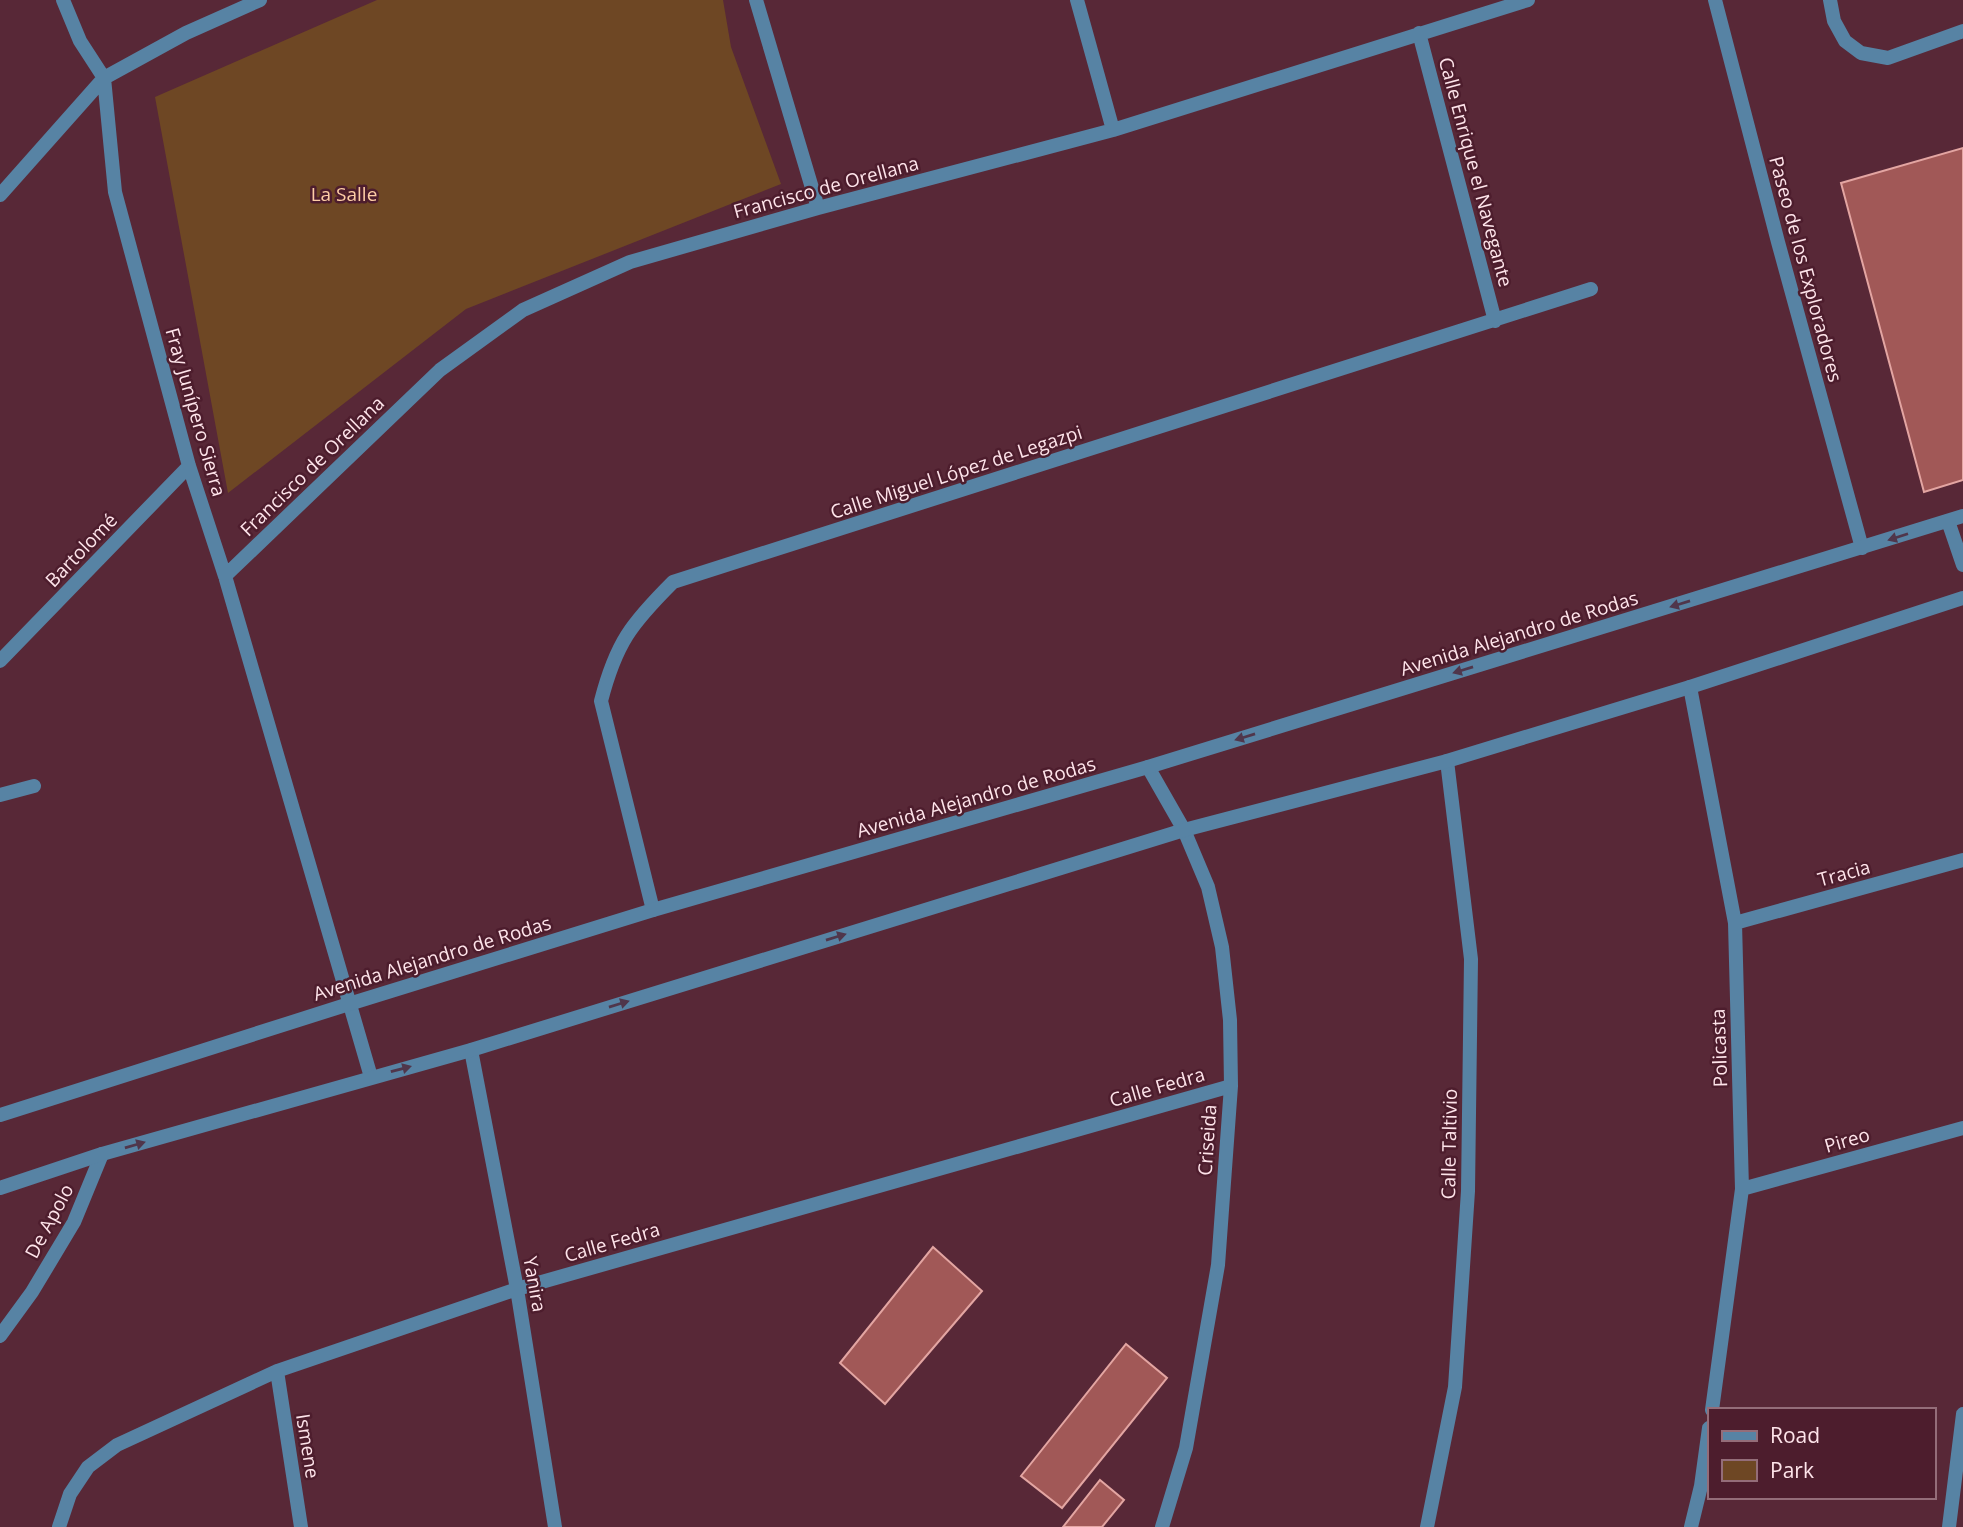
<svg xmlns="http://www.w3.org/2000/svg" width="1963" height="1527" font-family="'Open Sans',sans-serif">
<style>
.green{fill:#6e4724}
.building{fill:#a15857;stroke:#e3a5a2;stroke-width:2}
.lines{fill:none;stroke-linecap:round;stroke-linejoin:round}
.service{stroke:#5783a4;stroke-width:14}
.minor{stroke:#5783a4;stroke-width:14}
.tertiary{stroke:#5783a4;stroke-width:14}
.oneway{fill:#50364b}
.labels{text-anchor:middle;stroke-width:5;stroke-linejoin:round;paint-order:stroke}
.street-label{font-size:19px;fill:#fee4ea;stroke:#4d1d2d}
.park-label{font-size:19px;fill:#fecea6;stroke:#4d1d2d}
</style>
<rect width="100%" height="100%" fill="#582837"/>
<path class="green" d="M377 0H723L731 47 781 184 466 309 228 493 155 97Z"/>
<path class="building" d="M1963 148V480L1924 492 1841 183Z
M933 1247 982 1291 885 1404 840 1363Z
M1126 1344 1167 1378 1062 1508 1021 1476Z
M1100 1480 1124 1500 1102 1527H1063Z"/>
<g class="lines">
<path class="service" d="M1830 0 1834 21 1845 41 1861 53 1888 58 1963 31"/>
<path class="minor" d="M63 0 80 41 104 78 115 192 189 466 225 576 371 1077
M756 0 818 208
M1077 0 1113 130
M1715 0 1778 242 1862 548
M1419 33 1495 321
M0 195 104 78 186 33 260 0
M225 576 440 370 523 310 630 262 818 208 1113 130 1528 0
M0 661 189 466
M1690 687 1735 923 1742 1189 1712 1410
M1148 767 1184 830 1208 887 1222 947 1230 1020 1231 1086 1218 1265 1186 1448 1162 1527
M0 795 34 786
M653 910 601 701C616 643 631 624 673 582L1591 289
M1735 923 1963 860
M471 1050 517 1289 555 1527
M1742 1189 1963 1128
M0 1336 32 1292 74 1222 102 1154
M277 1371 301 1527
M59 1527 70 1494 88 1467 117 1445 277 1371 517 1289 1231 1086
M1427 1527 1455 1387 1468 1191 1471 959 1447 761
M1691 1527 1701 1486 1709 1428
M1949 1527 1963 1414"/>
<path class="tertiary" d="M1948 521 1963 565
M0 1115 349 1004 653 910 1148 767 1963 516
M0 1188 102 1154 471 1050 1184 830 1447 761 1690 687 1963 598"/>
</g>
<defs><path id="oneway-solid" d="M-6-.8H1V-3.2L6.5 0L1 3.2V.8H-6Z" transform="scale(1.75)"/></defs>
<g class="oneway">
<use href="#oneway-solid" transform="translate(1898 537) rotate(162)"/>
<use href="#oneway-solid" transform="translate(1680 604) rotate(163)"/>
<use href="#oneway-solid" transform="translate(1463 670) rotate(163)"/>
<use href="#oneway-solid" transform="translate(1245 737) rotate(163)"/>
<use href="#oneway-solid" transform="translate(836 937) rotate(-17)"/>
<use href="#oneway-solid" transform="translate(619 1004) rotate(-17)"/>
<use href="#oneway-solid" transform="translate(401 1069) rotate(-15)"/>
<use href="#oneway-solid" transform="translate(135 1145) rotate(-16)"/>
</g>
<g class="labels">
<g class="street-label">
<text transform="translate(1476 172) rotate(75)" y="7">Calle Enrique el Navegante</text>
<text transform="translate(826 187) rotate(-15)" y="7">Francisco de Orellana</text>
<text transform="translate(1806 269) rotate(75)" y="7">Paseo de los Exploradores</text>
<text transform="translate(196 412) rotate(74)" y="7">Fray Junípero Sierra</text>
<text transform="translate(312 466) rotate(-44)" y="7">Francisco de Orellana</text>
<text transform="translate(956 472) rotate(-18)" y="7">Calle Miguel López de Legazpi</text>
<text transform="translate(81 550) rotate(-46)" y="7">Bartolomé</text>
<text transform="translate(1519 633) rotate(-17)" y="7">Avenida Alejandro de Rodas</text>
<text transform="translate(976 797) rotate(-16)" y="7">Avenida Alejandro de Rodas</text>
<text transform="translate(1844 873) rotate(-15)" y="7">Tracia</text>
<text transform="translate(432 958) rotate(-17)" y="7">Avenida Alejandro de Rodas</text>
<text transform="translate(1719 1048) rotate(-92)" y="7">Policasta</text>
<text transform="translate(1157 1087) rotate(-16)" y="7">Calle Fedra</text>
<text transform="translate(1207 1140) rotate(-86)" y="7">Criseida</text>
<text transform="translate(1847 1140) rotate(-16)" y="7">Pireo</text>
<text transform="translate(1449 1144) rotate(-89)" y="7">Calle Taltivio</text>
<text transform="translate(49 1221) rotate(-62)" y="7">De Apolo</text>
<text transform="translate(612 1242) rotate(-16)" y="7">Calle Fedra</text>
<text transform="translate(535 1284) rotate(80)" y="7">Yanira</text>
<text transform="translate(308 1446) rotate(81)" y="7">Ismene</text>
</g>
<g class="park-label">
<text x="344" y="201">La Salle</text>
</g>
</g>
<rect x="1708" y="1408" width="228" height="91" fill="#4d1d2d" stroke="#946d79" stroke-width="2"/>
<rect x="1722" y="1431" width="35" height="10" fill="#5783a4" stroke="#946d79" stroke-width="2"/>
<text x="1770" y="1443" font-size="21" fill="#fee4ea">Road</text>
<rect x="1722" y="1460" width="35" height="21" fill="#6e4724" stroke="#946d79" stroke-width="2"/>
<text x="1770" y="1478" font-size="21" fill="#fee4ea">Park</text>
</svg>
